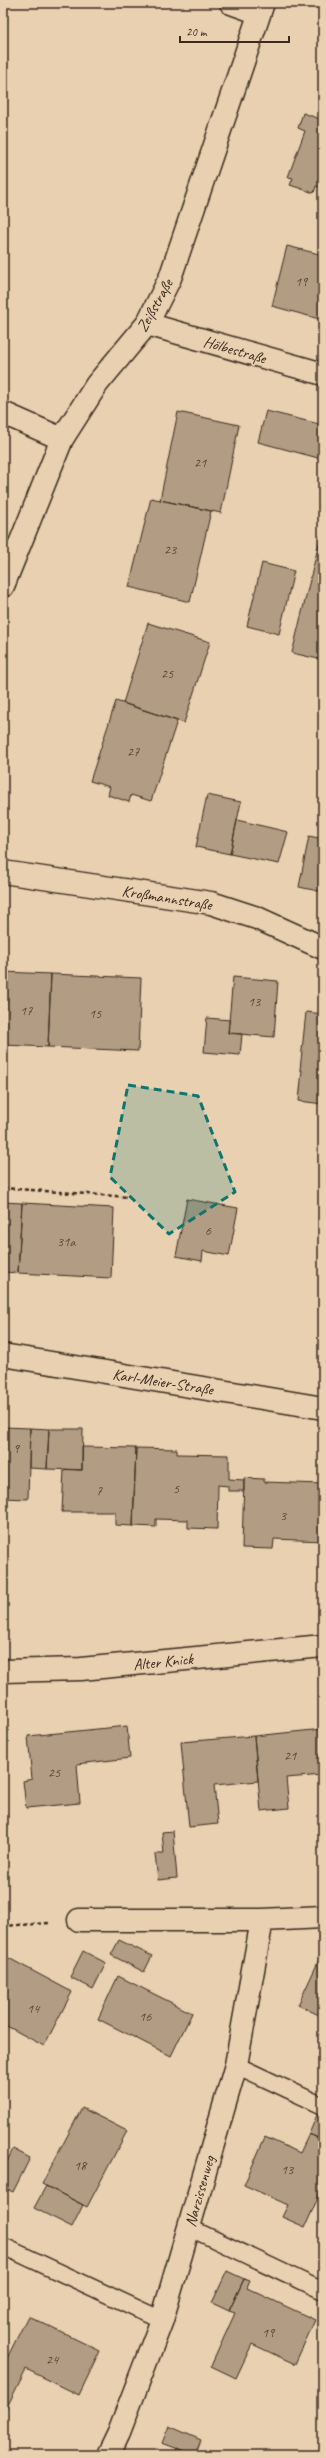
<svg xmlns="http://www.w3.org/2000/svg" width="326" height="2458" font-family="Caveat,sans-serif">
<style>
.building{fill:#b29d84;stroke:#3b2a1e}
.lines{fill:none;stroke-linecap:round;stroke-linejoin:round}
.service-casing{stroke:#3b2a1e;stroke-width:19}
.minor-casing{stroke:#3b2a1e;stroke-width:25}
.path{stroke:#3b2a1e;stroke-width:2.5;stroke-dasharray:4 3;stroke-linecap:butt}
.service{stroke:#e8d0b1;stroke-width:16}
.minor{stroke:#e8d0b1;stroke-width:22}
.marked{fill:#0f766e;fill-opacity:0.2;stroke:#0f766e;stroke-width:3;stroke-dasharray:8 5;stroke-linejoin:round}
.labels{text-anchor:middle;stroke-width:3.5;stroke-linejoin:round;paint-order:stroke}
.number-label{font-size:14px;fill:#594738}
.street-label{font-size:16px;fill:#3b2a1e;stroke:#e8d0b1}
</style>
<rect width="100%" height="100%" fill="#e8d0b1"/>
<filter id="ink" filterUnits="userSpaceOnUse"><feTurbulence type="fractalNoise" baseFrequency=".025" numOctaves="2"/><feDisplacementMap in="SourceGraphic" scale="8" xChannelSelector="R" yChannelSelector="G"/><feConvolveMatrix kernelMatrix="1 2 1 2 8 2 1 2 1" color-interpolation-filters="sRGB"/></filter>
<g filter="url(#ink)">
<path class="building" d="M303 113 323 120V188L316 186 314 193 290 185 293 178 288 177 305 131 298 128Z
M287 246 323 255V320L272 306Z
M266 411 323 425 322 459 258 442Z
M178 412 239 425 221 513 160 500Z
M151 498 211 511 190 602 129 587Z
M323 527V660L292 653Z
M262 563 294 571 279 634 247 626Z
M148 623 210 642 184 723 123 703Z
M116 701 177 721 151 801 131 795 129 802 108 795 110 787 90 781Z
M207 795 241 802 230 854 196 847Z
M237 820 288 832 279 864 230 854Z
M309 836 323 839V892L299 887Z
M3 972 51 974 48 1047 3 1045Z
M51 974 141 978 138 1051 48 1047Z
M233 977 278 981 274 1037 228 1033Z
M306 1012 323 1014V1104L299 1101 302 1070H300Z
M207 1018 230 1020 228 1033 242 1034 240 1055 204 1052Z
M187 1199 238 1208 229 1256 203 1251 202 1261 176 1256Z
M3 1202 22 1203 18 1273 3 1272Z
M22 1203 114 1208 111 1278 18 1273Z
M3 1427 30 1428 28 1499 3 1498Z
M30 1428 49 1429 47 1469 29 1468Z
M49 1429H83L82 1470 47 1469Z
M82 1447 136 1448 133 1526 115 1525V1512H62L64 1469 82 1470Z
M136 1448 177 1449V1454L229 1455V1479L244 1480V1491H228V1486L218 1485 217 1529 188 1528V1520L156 1519V1527L133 1526Z
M244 1478 264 1479V1482L323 1484V1541L274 1539 273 1549 242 1548Z
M127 1726 130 1758 77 1764 80 1803 26 1808 23 1781 32 1779 28 1736Z
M323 1729V1775L286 1778 289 1808 261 1811 254 1736Z
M254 1736 258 1781 214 1785 218 1824 189 1827 181 1742Z
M173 1831 177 1878 158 1880 155 1854H164L162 1832Z
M119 1940 152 1956 144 1972 111 1955Z
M83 1951 106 1963 93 1989 70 1977Z
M3 1955 72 1992 44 2046 3 2024Z
M319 1960 323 1962V2017L298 2005Z
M118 1976 192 2013 171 2056 98 2019Z
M82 2108 127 2131 87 2207 42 2184Z
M317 2115 323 2118V2140L309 2134Z
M309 2134 323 2140V2186L305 2227 282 2217 288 2205 244 2185 265 2137 300 2153Z
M13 2149 30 2158 13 2192 3 2187V2170Z
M46 2186 83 2205 72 2227 34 2208Z
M227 2271 244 2279 229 2311 212 2303Z
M244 2279 250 2281 247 2288 315 2320 295 2364 252 2344 236 2378 211 2366 235 2313 229 2311Z
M28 2316 100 2351 79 2395 26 2369 3 2415V2366Z
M169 2426 201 2440 195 2455 162 2443Z
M177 2448 192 2455H174Z"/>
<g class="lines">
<g class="service-casing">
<path id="service" d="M236 2065 323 2106
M188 2227 323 2291
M3 2246 162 2320"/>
</g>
<g class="minor-casing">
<path id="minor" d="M231 3 259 13
M147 324 323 374
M3 413 62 439
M3 586 62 439 97 384 147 324 170 278 263 3
M3 872 211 903 257 918 323 948
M3 1355 323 1408
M3 1671 81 1669 323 1646
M79 1920H262
M108 2455 119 2432 162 2320 236 2065 262 1920 323 1917"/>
</g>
<path class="path" d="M3 1188 130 1197
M3 1926 50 1923"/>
<use href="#service" class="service"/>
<use href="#minor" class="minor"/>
</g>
</g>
<path class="marked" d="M128 1085 198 1096 235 1192 169 1234 110 1177Z"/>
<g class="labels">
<g class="number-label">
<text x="301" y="286">19</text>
<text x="200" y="467">21</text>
<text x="170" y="554">23</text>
<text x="167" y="678">25</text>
<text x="133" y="756">27</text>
<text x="254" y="1006">13</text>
<text x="26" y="1015">17</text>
<text x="95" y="1018">15</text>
<text x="208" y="1235">6</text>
<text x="66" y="1246">31a</text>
<text x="16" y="1453">9</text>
<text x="176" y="1493">5</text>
<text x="99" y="1495">7</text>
<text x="283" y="1520">3</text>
<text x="290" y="1760">21</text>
<text x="54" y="1777">25</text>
<text x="33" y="2013">14</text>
<text x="145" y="2021">16</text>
<text x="80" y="2170">18</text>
<text x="287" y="2174">13</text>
<text x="268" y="2337">19</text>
<text x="52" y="2364">24</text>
</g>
<g class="street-label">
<text transform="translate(154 305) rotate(-61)" y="6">Zeißstraße</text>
<text transform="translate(235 349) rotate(16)" y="6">Hölbestraße</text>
<text transform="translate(167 897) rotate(9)" y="6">Kroßmannstraße</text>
<text transform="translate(163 1381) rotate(9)" y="6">Karl-Meier-Straße</text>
<text transform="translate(163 1661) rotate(-6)" y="6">Alter Knick</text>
<text transform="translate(199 2191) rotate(-74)" y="6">Narzissenweg</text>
</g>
</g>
<rect width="326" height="2458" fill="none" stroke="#e8d0b1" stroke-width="16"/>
<rect x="8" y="8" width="310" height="2442" fill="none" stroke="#3b2a1e" stroke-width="1.5" filter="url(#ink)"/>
<path d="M180 36v6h109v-6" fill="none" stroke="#3b2a1e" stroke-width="2"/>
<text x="186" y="36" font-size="12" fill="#3b2a1e" stroke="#e8d0b1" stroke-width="3" paint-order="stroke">20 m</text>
</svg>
